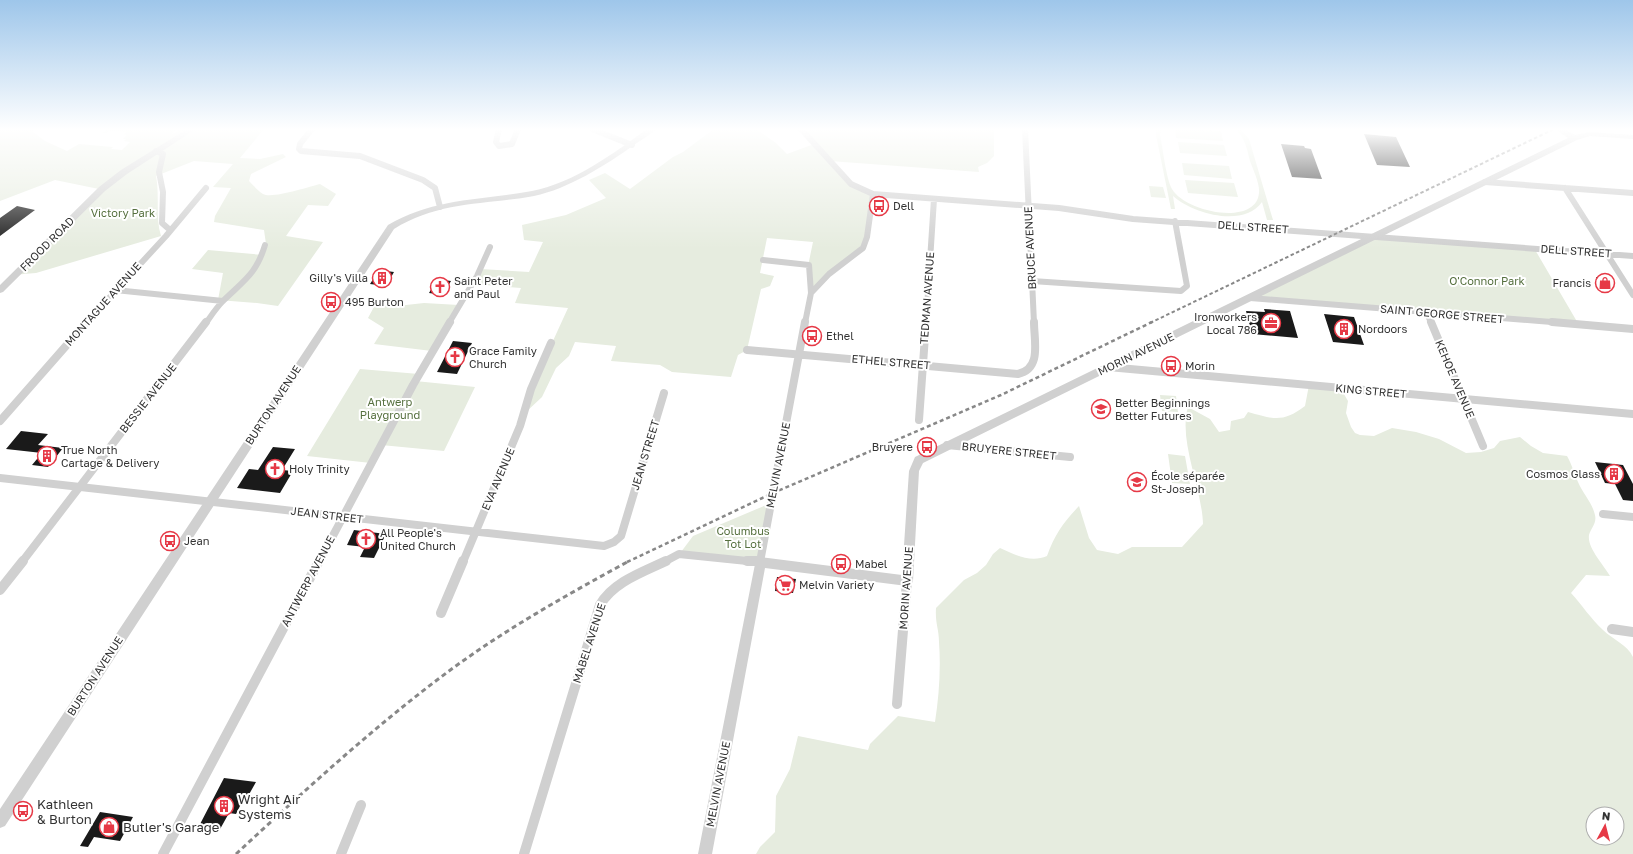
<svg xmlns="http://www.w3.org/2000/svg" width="1633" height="854" font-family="'Golos Text',sans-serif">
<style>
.green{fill:#e6ecdf;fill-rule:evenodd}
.building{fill:#1a1a1a}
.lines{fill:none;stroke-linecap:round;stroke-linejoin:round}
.minor-far2{stroke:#d0d0d0;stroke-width:6}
.minor-far1{stroke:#d0d0d0;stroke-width:8}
.minor{stroke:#d0d0d0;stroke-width:10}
.tertiary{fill:#d0d0d0;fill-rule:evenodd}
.rail-far2{stroke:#888;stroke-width:2;stroke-dasharray:3.5 2.5;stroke-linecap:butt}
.rail-far1{stroke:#888;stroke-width:2.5;stroke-dasharray:4 3;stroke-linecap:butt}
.rail{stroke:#888;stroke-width:3;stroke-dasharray:5 3.5;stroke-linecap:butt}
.labels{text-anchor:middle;stroke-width:4;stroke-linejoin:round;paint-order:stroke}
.poi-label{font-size:11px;fill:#333;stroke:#fff;text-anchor:start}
.park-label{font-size:11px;fill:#56703f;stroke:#fff}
.street-label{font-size:11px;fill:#333;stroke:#fff}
.near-poi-label{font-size:13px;fill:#333;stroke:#fff;text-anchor:start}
</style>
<rect width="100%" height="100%" fill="#fff"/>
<path class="green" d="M0 129H33V132L45 141 67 151 79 144 113 147 111 149 122 150 130 142 124 141 126 139H123L127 135 124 134 126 132 109 131 107 133H102L109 129H177L171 135 181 129H264L240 158 260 159 283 154 286 157 251 174 249 181C253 185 258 191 263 194 272 199 308 187 320 184L336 194 328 206 308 205 286 236 323 242 278 306 257 303 218 300 223 273 192 269 208 250 263 255 266 244 264 230 214 222 215 216 231 188 213 187 233 164 194 161 156 176C160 197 155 217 161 236L36 273 12 275 99 189 55 180 0 201Z
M714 129H756L776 143 787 154 814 144 804 133 813 129H994V156L987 163 978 167 979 172 830 161 844 177 873 194 865 242 811 293 808 266 813 242 767 238 760 273 774 276 770 286 761 289 747 350 738 355 731 377 672 372 660 365 611 361 616 346 575 342 569 356 556 368 542 397 525 413 552 343 568 308 515 303 521 288 472 284 480 269 529 272 543 242 524 240 522 225 566 215 606 198 589 180 605 173 630 189 673 157 683 152Z
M1156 129H1161L1160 135C1163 149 1166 178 1172 189 1185 212 1256 227 1259 193 1260 183 1253 170 1250 161 1247 149 1245 137 1235 129 1242 129 1244 133 1249 139L1273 220H1267L1262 202C1244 228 1193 214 1173 196L1175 209H1171L1156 135Z
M1175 129 1221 131 1223 141 1176 138Z
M1178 142 1224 145 1227 156 1180 153Z
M1182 163 1229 166 1232 179 1184 175Z
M1185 180 1234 183 1238 197 1188 193Z
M1149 186 1163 187 1166 198 1151 197Z
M1378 236 1534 248 1579 325 1251 298Z
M424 303 459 305 432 351 374 344 384 328 368 318 375 305 397 306Z
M360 369 419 374 415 381 475 387 444 451 381 445 371 463 307 456Z
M1309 385 1341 389 1348 401 1346 413 1351 427 1355 433 1360 435 1374 436 1392 428 1416 432 1439 439 1466 453 1481 452 1494 448 1500 441 1520 437 1531 446 1543 453 1567 456C1572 465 1574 473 1578 482 1583 494 1592 502 1595 515 1597 523 1591 528 1589 535 1587 548 1604 565 1610 576L1586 575 1571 593C1582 605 1591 619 1603 630 1613 640 1627 644 1633 657V854H756L760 847 775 832 776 796 790 769 798 736 868 750 870 744 898 716 935 722C939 696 941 669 939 642 939 629 935 623 936 608L964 580 977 573 986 565 993 554 1000 548C1015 555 1031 563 1047 556 1055 534 1063 523 1079 506L1089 538 1097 550 1118 554 1132 547H1182L1203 524C1202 488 1178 441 1188 407L1210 419 1219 432 1230 430 1231 421 1244 418 1248 412C1273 419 1283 423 1305 406ZM1593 814H1617V838H1593Z
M1160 395 1176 396 1178 412 1162 411Z
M1168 454 1185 456 1190 484 1172 483Z
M771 503 760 561 681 552 693 536Z"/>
<path class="building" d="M1364 134 1396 137 1410 167 1377 165Z
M1281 144 1304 146 1305 148 1311 149 1322 179 1292 177Z
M17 206 35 210 0 236V218Z
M379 270 394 272 386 286 370 284Z
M1596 277 1607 278 1613 288 1602 287Z
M437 279 451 281 443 295 429 293Z
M1264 309 1290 311 1298 338 1252 334 1246 311 1265 312Z
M1324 314 1354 317 1364 345 1333 342Z
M453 341 472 343 457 374 437 372Z
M21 431 48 434 38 445 63 448 48 467 32 465 42 453 6 449Z
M273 447 295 449 282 470 293 471 280 493 237 488 249 469 258 470Z
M1595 462 1623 465 1633 484V501L1623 500 1615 484 1605 483Z
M354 530 386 534 374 558 360 557 365 547 347 545Z
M777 577 796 579 793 593 775 591Z
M224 778 256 782 247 798H244L236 814 229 813 219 831 198 828Z
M100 812 133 817 120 841 94 837 88 847 80 846Z"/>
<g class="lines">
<path class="minor-far2" d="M312 129 300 144 299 149 301 151 360 156 423 180 435 188 440 207
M499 129 496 142 499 146 512 144 518 129
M592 129 632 145
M801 129 851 184 873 194 1059 208 1133 219 1633 256
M1025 129 1034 323
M156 151 163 154 159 172 163 192 162 223 170 230
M1485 182 1633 193
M1565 188 1633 295
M763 260 809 265 811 293
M1032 281 1181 291 1187 286 1175 221
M115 290 223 301
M1250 298 1564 323
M1427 313 1431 323
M86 323 166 236 206 188
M206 323C211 316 216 308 223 301 243 281 256 275 265 245
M449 323 477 276 490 247
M805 323 811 293 829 274 863 248 867 237 873 194
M926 323 934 199"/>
<path class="minor-far1" d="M1431 322 1483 446
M1552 322 1633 329
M747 350 1018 374C1042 369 1034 341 1034 322
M1108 367 1633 414
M919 420 926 322
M0 421 87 322
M947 445 1070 457
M0 478 604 546 614 542 621 536 664 393
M1603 514 1633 517
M22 562 206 322
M319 562 413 385 450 322
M463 562 520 426 531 389 551 343
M664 562 679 554 757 562
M760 562 805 322"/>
<path class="minor" d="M747 561H760
M0 590 23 561
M441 613 463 561
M1612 629 1633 632
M897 704 907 581
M163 854 319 561
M341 854 361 805
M524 854 600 605C613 582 643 572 666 561"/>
<path class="tertiary" d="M187 129H196L127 174 105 191 3 292 0 293V285L99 187 121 170Z
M647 129H656C650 135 641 140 634 145 606 165 568 189 534 196 485 205 439 201 394 229L5 826 0 828V809L388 225C433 198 482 200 532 191 574 183 614 153 647 129Z
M1555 129H1564L1575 135 1590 132 1633 135V139L1590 136 1577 140 923 463 919 471 913 581 911 585 907 586 765 568 712 854H698L756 559 760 557 902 575 909 471 915 457 1568 138Z"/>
<path class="rail-far2" d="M1150 323 1554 129"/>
<path class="rail-far1" d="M627 562 773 493 1001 395 1152 322"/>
<path class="rail" d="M236 854C301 794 366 734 437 680 497 634 563 597 629 561"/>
</g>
<linearGradient id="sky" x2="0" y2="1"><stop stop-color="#9ec6ea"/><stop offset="0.52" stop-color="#fff"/><stop offset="1" stop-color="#fff" stop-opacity="0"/></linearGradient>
<rect width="1633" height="249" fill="url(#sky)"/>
<defs>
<g id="bus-ring" transform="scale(1)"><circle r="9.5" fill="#fff" stroke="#e63946" stroke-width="1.5"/><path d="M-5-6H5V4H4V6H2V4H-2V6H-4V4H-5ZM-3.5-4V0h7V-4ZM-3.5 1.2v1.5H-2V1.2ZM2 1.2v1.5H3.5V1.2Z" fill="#e63946"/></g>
<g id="building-ring" transform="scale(1)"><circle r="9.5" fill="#fff" stroke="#e63946" stroke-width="1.5"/><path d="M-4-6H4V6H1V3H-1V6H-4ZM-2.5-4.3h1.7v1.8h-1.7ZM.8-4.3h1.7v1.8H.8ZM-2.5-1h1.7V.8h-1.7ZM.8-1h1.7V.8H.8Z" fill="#e63946"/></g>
<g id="shop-ring" transform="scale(1)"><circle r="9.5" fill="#fff" stroke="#e63946" stroke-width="1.5"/><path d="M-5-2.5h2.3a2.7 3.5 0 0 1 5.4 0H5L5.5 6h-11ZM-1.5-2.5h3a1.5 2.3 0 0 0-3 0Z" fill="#e63946"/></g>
<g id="church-ring" transform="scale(1)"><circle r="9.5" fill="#fff" stroke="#e63946" stroke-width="1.5"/><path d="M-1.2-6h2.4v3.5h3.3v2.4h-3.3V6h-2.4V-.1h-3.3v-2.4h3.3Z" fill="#e63946"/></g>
<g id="office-ring" transform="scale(1)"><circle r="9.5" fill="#fff" stroke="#e63946" stroke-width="1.5"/><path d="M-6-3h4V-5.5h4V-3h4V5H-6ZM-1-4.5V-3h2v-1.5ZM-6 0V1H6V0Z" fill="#e63946"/></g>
<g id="school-ring" transform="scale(1)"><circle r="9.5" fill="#fff" stroke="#e63946" stroke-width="1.5"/><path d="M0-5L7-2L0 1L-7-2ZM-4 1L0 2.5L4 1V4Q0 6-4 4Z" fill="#e63946"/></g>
<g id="supermarket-ring" transform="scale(1)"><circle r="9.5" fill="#fff" stroke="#e63946" stroke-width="1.5"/><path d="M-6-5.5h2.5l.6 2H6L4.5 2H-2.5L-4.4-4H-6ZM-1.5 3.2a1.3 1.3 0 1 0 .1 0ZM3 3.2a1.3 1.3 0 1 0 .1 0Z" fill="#e63946"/></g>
</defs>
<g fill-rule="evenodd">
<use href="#bus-ring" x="879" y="206"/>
<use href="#building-ring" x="382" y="278"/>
<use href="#shop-ring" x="1605" y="283"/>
<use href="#church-ring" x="440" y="287"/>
<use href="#bus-ring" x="331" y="302"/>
<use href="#office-ring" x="1271" y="323"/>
<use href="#building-ring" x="1344" y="329"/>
<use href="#bus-ring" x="812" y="336"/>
<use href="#church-ring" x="455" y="357"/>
<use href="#bus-ring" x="1171" y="366"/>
<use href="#school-ring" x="1101" y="409"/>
<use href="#bus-ring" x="927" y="447"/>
<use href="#building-ring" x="47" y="456"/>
<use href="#church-ring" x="275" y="469"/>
<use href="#building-ring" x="1614" y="474"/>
<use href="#school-ring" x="1137" y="482"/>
<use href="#church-ring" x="366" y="539"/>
<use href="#bus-ring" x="170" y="541"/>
<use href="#bus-ring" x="841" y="564"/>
<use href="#supermarket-ring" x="785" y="585"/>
<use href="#building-ring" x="224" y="806"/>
<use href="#bus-ring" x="23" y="811"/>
<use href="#shop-ring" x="109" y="827"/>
</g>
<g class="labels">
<g class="poi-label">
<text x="893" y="210">Dell</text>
<text x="368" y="282" text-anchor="end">Gilly's Villa</text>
<text x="454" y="285">Saint Peter<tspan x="454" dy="13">and Paul</tspan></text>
<text x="1591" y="287" text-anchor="end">Francis</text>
<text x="345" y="306">495 Burton</text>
<text x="1257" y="321" text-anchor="end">Ironworkers<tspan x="1257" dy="13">Local 786</tspan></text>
<text x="1358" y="333">Nordoors</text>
<text x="826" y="340">Ethel</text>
<text x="469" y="355">Grace Family<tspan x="469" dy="13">Church</tspan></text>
<text x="1185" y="370">Morin</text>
<text x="1115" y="407">Better Beginnings<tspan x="1115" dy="13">Better Futures</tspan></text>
<text x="913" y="451" text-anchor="end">Bruyere</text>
<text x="61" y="454">True North<tspan x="61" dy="13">Cartage &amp; Delivery</tspan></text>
<text x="289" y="473">Holy Trinity</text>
<text x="1600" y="478" text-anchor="end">Cosmos Glass</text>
<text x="1151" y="480">École séparée<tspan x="1151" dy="13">St-Joseph</tspan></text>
<text x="380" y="537">All People's<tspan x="380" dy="13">United Church</tspan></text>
<text x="184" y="545">Jean</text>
<text x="855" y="568">Mabel</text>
<text x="799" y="589">Melvin Variety</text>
</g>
<g class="park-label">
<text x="123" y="217">Victory Park</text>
<text x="1487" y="285">O'Connor Park</text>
<text x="390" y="406">Antwerp<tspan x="390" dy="13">Playground</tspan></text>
<text x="743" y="535">Columbus<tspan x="743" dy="13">Tot Lot</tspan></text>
</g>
<g class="street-label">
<text transform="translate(1253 227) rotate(4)" y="4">DELL STREET</text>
<text transform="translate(47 244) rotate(-45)" y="4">FROOD ROAD</text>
<text transform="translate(1030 248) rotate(-93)" y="4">BRUCE AVENUE</text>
<text transform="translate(1576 251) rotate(4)" y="4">DELL STREET</text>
<text transform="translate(927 298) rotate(-86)" y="4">TEDMAN AVENUE</text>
<text transform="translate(103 304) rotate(-48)" y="4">MONTAGUE AVENUE</text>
<text transform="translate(1442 314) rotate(5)" y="4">SAINT GEORGE STREET</text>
<text transform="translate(1136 354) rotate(-26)" y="4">MORIN AVENUE</text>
<text transform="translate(891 362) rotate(5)" y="4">ETHEL STREET</text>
<text transform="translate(1455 379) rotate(67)" y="4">KEHOE AVENUE</text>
<text transform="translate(1371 391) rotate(5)" y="4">KING STREET</text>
<text transform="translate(148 398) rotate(-52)" y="4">BESSIE AVENUE</text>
<text transform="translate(273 405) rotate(-57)" y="4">BURTON AVENUE</text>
<text transform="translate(1009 451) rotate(6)" y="4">BRUYERE STREET</text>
<text transform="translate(645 455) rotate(-73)" y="4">JEAN STREET</text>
<text transform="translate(778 465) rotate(-79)" y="4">MELVIN AVENUE</text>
<text transform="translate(498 479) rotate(-67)" y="4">EVA AVENUE</text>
<text transform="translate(327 515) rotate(7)" y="4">JEAN STREET</text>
<text transform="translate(308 581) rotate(-62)" y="4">ANTWERP AVENUE</text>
<text transform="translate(906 588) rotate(-86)" y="4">MORIN AVENUE</text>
<text transform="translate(589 643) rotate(-72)" y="4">MABEL AVENUE</text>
<text transform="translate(95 676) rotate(-57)" y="4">BURTON AVENUE</text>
<text transform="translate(718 784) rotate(-79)" y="4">MELVIN AVENUE</text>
</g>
<g class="near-poi-label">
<text x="238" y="804">Wright Air<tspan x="238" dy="15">Systems</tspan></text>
<text x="37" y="809">Kathleen<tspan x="37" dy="15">&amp; Burton</tspan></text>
<text x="123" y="832">Butler's Garage</text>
</g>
</g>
<g transform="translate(1605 826) rotate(7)"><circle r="19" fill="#ffffff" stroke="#adadad"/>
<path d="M0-3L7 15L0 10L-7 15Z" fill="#e63946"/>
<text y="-6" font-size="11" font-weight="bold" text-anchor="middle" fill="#333333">N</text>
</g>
</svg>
